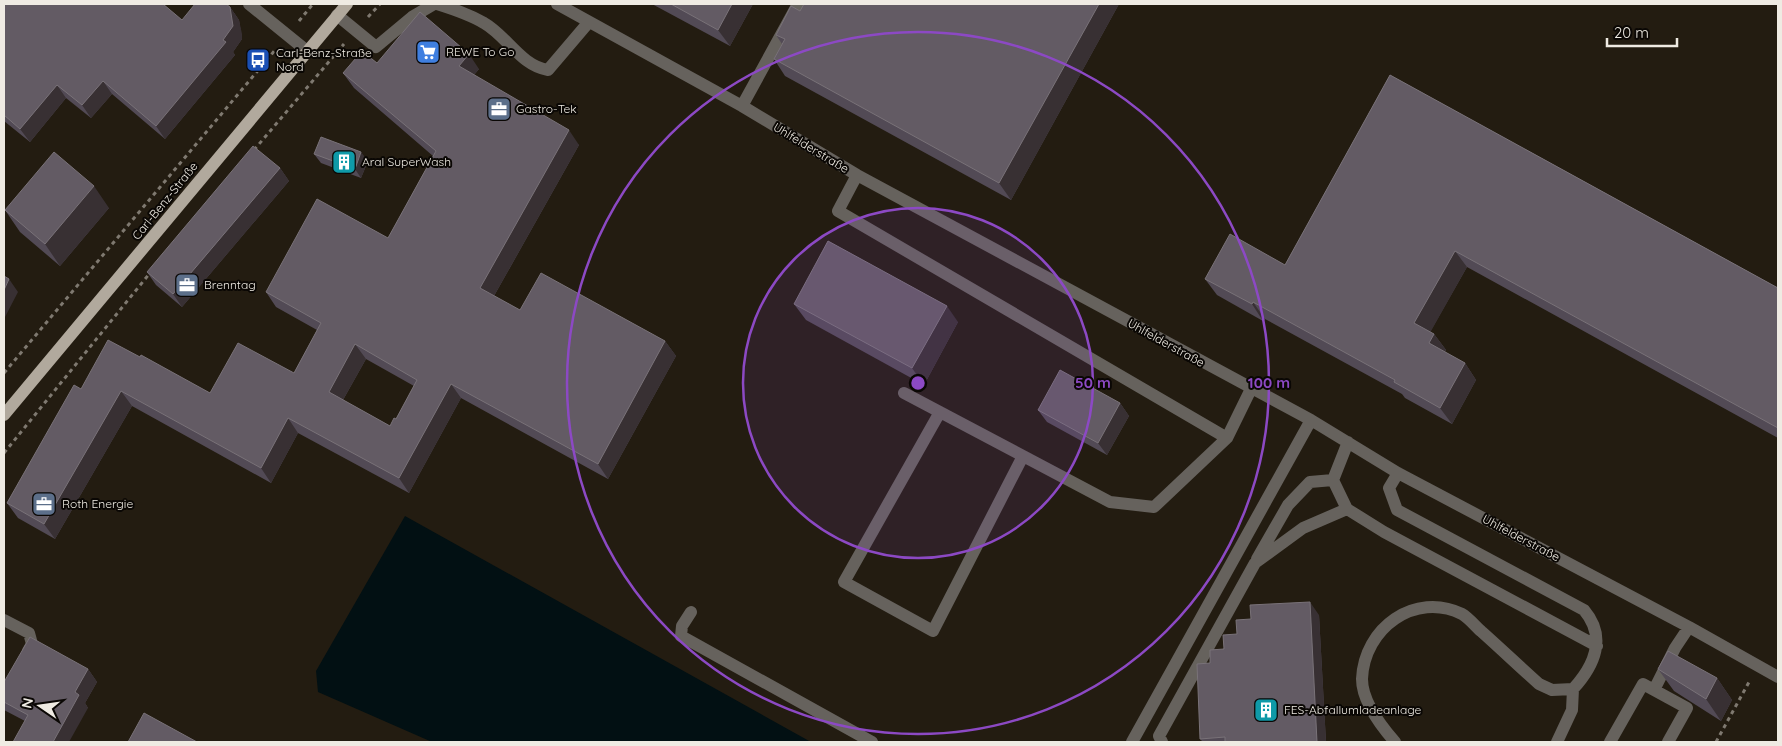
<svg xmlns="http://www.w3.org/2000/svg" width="1782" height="746" font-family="Quicksand,sans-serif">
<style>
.water{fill:#021013}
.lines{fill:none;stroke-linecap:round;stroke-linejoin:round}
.path{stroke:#7f7970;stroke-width:3;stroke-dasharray:4 4;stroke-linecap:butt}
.minor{stroke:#66625d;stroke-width:12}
.major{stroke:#b1a99d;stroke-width:12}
.wall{fill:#524a55;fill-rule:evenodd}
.shaded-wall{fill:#383033}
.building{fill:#635b64;stroke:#797278;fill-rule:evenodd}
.ring{fill:none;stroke:#8c49c4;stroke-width:2.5}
.labels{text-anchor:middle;stroke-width:4;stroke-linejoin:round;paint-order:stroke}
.poi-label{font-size:12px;fill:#efebe3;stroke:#0a0704;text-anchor:start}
.street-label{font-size:12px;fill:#efebe3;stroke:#0a0704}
.centre{fill:#8c49c4;stroke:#0a0704;stroke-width:2.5}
.ring-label{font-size:15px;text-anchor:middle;font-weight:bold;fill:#8c49c4;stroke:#0a0704;stroke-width:4;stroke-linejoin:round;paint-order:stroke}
</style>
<rect width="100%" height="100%" fill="#231c11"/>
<path class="water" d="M405 516 811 742H432L318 692 316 671Z"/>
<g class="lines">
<path class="path" d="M368 17 380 4
M299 21 313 4
M254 150 344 44
M4 373 276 49
M4 453 150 273
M1716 742 1749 682"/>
<path class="minor" d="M249 4 307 51
M437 4C453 9 469 14 484 23 507 36 521 66 548 70L588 23
M557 4 742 106 857 175 1311 420 1398 473 1689 627 1778 677
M337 15 376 47 412 17 434 4
M742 106 798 4
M857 175 838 211 1227 438 1251 389
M904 393 1110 502 1154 507 1227 438
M940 412 844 582 933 631 1023 456
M1348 442 1333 480 1347 509 1384 532 1597 646
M1257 559 1288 505 1310 482 1333 480
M691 612 682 626 681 636 872 742
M4 620 29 633 32 644 28 651
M1654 690 1675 648 1689 627
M1132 742 1311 420
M1162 742 1159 736 1255 563 1303 528 1347 509
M1395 742C1381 726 1362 701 1362 679 1364 628 1415 591 1462 614 1469 618 1476 627 1482 632 1501 649 1520 667 1539 684L1552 690 1573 689C1595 665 1607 637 1584 610L1397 510 1389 488 1398 473
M1557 742 1572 710 1573 689
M1610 742 1643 684 1687 708 1668 742"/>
<path class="major" d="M4 415 347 4"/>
</g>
<path class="wall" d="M4 4 182 20 230 7 239 20 242 39 233 52 235 55 165 139 112 94 91 118 66 98 30 142 4 121Z
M652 4H753L730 46Z
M1119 4 1011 200 785 76 774 59 782 44 776 35 800 11Z
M377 63 479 69 474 75 579 145 494 296 520 310 665 341 676 356 608 479 461 398 409 493 298 433 271 483 132 406 55 539 18 518 7 503 81 389 140 357 210 393 294 373 317 330 276 307 266 292 388 238 433 156 354 88 343 73ZM366 359 414 386 396 419 390 426 343 400Z
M1390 75 1778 288V438L1467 267 1430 332 1434 334 1446 350 1445 352 1465 363 1476 380 1452 424 1405 398 1402 394 1265 319 1263 321 1217 295 1205 279 1285 265Z
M314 154 368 161 361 178 321 163Z
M280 168 289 181 182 307 156 285 147 272Z
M109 208 60 266 20 232 5 210Z
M794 304 958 322 924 385 806 320Z
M1120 403 1129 416 1107 455 1047 422 1038 410Z
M1319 615 1326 742H1203L1200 739 1210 663 1237 634Z
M88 669 97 682 85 703 88 708 25 721 4 710V682Z
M1658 669 1717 678 1732 700 1721 721 1674 691Z"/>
<path class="shaded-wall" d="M732 4H753L730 46 718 30Z
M1099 4H1119L1011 200 999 183Z
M230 7 239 20 242 34V39L233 52 235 55 165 139 156 126 223 40Z
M469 54 479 69 469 81 459 66Z
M103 81 112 94 91 118 82 105Z
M57 85 66 98 30 142 20 129Z
M569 130 579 145 490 303 480 288Z
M361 152 368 161 361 178 355 169Z
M280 168 289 181 182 307 173 294Z
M94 186 109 208 60 266 45 244Z
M1455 251 1467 267 1426 340 1414 323Z
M9 279 18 292 4 319V290Z
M1253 302 1265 319 1263 321 1252 304Z
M947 306 958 322 924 385 912 368Z
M1434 334 1446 350 1440 360 1429 343Z
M665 341 676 356 608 479 598 464Z
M355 344 366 359 339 407 329 392Z
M1465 363 1476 380 1452 424 1440 408Z
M451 384 461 398 409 493 399 478Z
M121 391 132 406 55 539 44 524Z
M1120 403 1129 416 1107 455 1098 443Z
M288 418 298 433 271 483 261 468Z
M1310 602 1319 615 1326 742H1317Z
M88 669 97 682 85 703 88 708 69 742H53L75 692Z
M1717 678 1732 700 1721 721 1706 699Z"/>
<path class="building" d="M4 4H163L182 20 195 4H226L230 7 233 26 223 40 226 42 156 126 103 81 82 105 57 85 20 129 4 115Z
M671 4H732L718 30Z
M804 4H1099L999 183 774 59 785 39 776 35 791 6 800 11Z
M420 12 469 54 459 66 569 130 480 288 520 310 541 273 665 341 598 464 451 384 399 478 288 418 261 468 121 391 44 524 7 503 74 385 81 389 108 340 140 357 141 355 210 393 238 343 294 373 321 323 266 292 317 199 388 238 436 151 343 73 362 51 377 63ZM355 344 417 380 396 419 394 418 390 426 329 392Z
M1390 75 1778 288V428L1455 251 1414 323 1434 334 1429 343 1465 363 1440 408 1394 382 1395 380 1253 302 1252 304 1205 279 1230 234 1285 265Z
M321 137 361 152 355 169 314 154Z
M253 146 280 168 173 294 147 272Z
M54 152 94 186 45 244 5 210Z
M828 241 947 306 912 368 794 304Z
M4 276 9 279 4 290Z
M1060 370 1120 403 1098 443 1038 410Z
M1310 602 1317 742H1225V737L1200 739 1197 664 1210 663V650L1224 649 1223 635 1237 634 1236 620 1251 619 1250 605Z
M30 637 88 669 75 692 79 695 53 742H13L28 715 4 702V682Z
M1668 651 1717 678 1706 699 1658 669Z
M144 713 197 742H128Z"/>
<circle cx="918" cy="383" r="175" fill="#8c49c4" fill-opacity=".12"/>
<g class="ring">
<circle cx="918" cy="383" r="175"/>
<circle cx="918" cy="383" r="351"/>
</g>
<defs>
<g id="supermarket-square" transform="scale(1.25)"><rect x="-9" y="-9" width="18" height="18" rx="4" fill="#3f7fe0" stroke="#0a0704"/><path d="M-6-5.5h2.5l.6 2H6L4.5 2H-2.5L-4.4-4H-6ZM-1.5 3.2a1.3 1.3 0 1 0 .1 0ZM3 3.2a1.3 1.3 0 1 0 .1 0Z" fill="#fff"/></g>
<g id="bus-square" transform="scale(1.25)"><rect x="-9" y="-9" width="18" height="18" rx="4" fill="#1a4fb4" stroke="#0a0704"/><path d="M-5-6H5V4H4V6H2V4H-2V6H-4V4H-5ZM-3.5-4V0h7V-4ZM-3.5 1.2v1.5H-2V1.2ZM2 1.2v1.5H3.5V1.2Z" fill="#fff"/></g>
<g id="office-square" transform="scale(1.25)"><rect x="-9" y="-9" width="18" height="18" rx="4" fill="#5c6f8a" stroke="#0a0704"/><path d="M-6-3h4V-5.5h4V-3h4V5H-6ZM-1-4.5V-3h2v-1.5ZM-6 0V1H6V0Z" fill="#fff"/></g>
<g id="building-square" transform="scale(1.25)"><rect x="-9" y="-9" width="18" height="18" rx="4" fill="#0f9aa8" stroke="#0a0704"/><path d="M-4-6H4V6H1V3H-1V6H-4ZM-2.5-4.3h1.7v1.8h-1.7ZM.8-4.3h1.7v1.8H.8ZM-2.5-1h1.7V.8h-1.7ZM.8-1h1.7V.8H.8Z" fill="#fff"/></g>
</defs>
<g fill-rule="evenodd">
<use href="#supermarket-square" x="428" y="52"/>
<use href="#bus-square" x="258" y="60"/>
<use href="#office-square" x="499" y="109"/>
<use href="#building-square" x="344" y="162"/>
<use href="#office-square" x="187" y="285"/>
<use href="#office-square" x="44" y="504"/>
<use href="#building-square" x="1266" y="710"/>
</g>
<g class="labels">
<g class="poi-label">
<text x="446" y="56">REWE To Go</text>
<text x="276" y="57">Carl-Benz-Straße<tspan x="276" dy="14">Nord</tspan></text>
<text x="516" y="113">Gastro-Tek</text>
<text x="362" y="166">Aral SuperWash</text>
<text x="204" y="289">Brenntag</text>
<text x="62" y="508">Roth Energie</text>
<text x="1284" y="714">FES-Abfallumladeanlage</text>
</g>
<g class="street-label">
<text transform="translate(811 148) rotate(31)" y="4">Uhlfelderstraße</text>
<text transform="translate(165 201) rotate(-51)" y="4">Carl-Benz-Straße</text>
<text transform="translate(1166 343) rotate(29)" y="4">Uhlfelderstraße</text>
<text transform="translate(1521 538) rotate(28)" y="4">Uhlfelderstraße</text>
</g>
</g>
<circle cx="918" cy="383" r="8" class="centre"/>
<g class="ring-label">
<text x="1093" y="388">50 m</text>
<text x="1269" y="388">100 m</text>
</g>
<rect width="1782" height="746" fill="none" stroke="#efebe3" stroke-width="10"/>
<g transform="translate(40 706) rotate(283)" stroke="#0a0704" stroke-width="4" paint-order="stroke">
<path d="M0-4L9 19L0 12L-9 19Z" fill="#efebe3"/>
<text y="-8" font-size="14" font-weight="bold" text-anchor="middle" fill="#efebe3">N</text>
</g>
<path d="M1607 38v8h70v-8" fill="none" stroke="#efebe3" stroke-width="2.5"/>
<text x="1614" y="38" font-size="15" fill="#efebe3" stroke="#0a0704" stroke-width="4" paint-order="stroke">20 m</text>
</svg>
